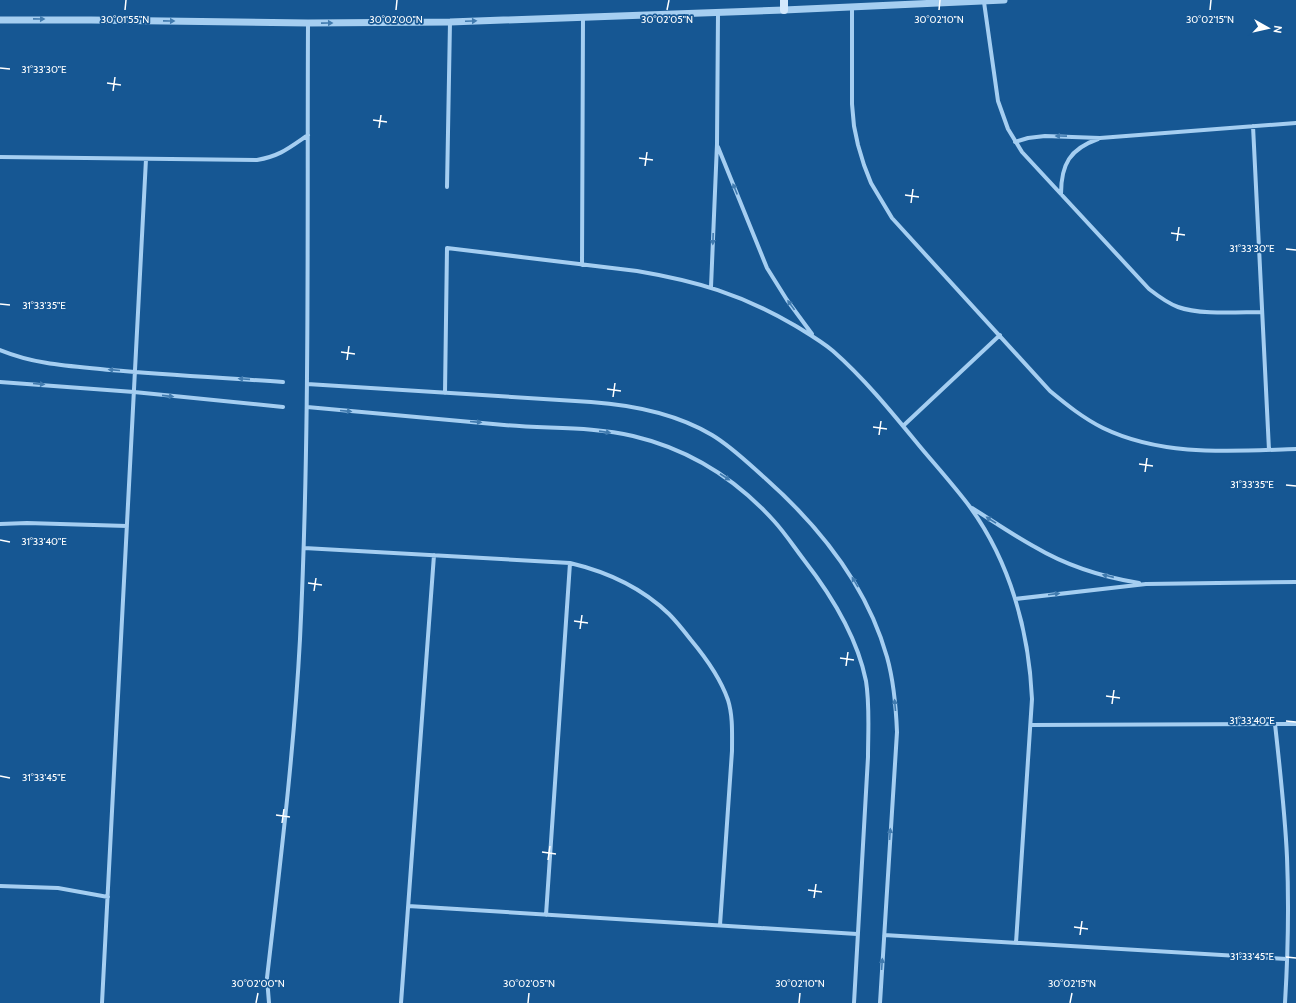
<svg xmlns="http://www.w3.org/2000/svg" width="1296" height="1003" font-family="Cabin,sans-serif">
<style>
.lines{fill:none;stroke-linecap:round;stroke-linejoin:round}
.minor{stroke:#a5cef1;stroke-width:4}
.tertiary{stroke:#a5cef1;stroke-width:7}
.secondary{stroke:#d3e8fc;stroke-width:8}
.oneway{fill:#417baf}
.ticks{fill:none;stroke:#fff;stroke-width:1.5}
.ticks-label{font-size:10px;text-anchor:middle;fill:#fff;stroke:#165793;stroke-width:3.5;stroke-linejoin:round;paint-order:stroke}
</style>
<rect width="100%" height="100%" fill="#165793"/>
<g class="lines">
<path class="minor" d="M984 2 998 101 1008 129 1022 152 1149 289C1158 296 1167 303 1178 307 1199 315 1239 312 1262 312
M852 7V104L854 126 858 145 864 165 871 183 892 218 1050 391C1067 405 1083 418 1103 428 1163 457 1231 451 1296 449
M1253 126 1269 450
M1015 142 1028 138 1045 136 1100 138 1296 123
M718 147 767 268 787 300 812 334
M0 157 257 160C280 156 289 148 308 135
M447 187 450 22
M1061 194C1061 164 1070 149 1098 139
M582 265 583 18
M711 287 717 144 718 13
M0 350C37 365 71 366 110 370 168 375 225 378 283 382
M0 382 134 392 283 407
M307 384 591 402C633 405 675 413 712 435 732 447 749 464 766 479 821 528 867 586 887 657 894 682 896 707 897 732L880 1003
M445 393 447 248 637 271C696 281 741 294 794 325 807 333 821 341 833 351 866 380 894 415 922 449 938 468 955 487 970 507 1010 562 1029 631 1032 699L1016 943
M307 407C373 413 438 419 504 425 547 429 591 426 633 436 688 449 736 479 774 521 785 533 794 547 804 560 832 596 857 636 866 681 870 706 868 732 868 757L854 1003
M903 426 1000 335
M972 508C993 521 1013 535 1035 547 1067 566 1103 577 1139 583
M0 524 27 523 127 526
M304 548 570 563C608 572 641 587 669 614 677 622 684 631 691 640 706 658 720 677 728 700 733 716 732 734 732 751L720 925
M1015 599 1146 584 1296 582
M1275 724C1280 769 1285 813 1287 857 1289 906 1288 954 1285 1003
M1031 725 1296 724
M0 886 58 888 108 897
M408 906 857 934
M546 915 570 563
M884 935 1287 959
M102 1003 146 159
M269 1003 267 978C280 865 294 752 300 639 310 434 307 229 308 23
M401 1003 434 555"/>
<path class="tertiary" d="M0 20H91L308 23 450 22 784 10 1004 0"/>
<path class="secondary" d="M784 0V10"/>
</g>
<defs><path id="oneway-solid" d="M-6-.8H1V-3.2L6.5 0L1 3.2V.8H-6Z"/></defs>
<g class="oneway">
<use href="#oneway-solid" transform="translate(39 19) rotate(1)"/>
<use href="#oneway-solid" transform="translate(169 21) rotate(1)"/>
<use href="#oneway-solid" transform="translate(471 21) rotate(-2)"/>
<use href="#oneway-solid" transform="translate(327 23) rotate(-1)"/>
<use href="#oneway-solid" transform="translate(1061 136) rotate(-179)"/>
<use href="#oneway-solid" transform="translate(735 189) rotate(-112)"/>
<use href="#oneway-solid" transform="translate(713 239) rotate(92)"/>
<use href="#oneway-solid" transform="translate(791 305) rotate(-126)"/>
<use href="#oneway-solid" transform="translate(114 370) rotate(-175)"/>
<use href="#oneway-solid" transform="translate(244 379) rotate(-176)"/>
<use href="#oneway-solid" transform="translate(39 384) rotate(5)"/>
<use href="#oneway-solid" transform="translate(168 396) rotate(6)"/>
<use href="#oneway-solid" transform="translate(346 411) rotate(5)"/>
<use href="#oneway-solid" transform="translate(476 422) rotate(5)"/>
<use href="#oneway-solid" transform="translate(605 432) rotate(8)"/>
<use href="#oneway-solid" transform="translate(725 477) rotate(33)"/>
<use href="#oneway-solid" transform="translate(991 520) rotate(-148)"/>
<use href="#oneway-solid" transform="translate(1108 576) rotate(-167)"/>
<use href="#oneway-solid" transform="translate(855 582) rotate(-121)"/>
<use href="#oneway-solid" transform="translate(1054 594) rotate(-7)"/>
<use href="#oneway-solid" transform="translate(895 705) rotate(-95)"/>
<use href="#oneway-solid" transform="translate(890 834) rotate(-86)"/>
<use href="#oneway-solid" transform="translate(882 964) rotate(-86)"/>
</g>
<path class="ticks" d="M125 10 126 0M396 10 397 0M667 10 669 0M939 10 940 0M1210 10 1211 0M0 68 10 69M107 83 121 85M113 91 115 77M373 120 387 122M379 128 381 115M639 158 653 160M645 166 647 152M905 195 919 197M911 203 913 189M1171 233 1185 235M1177 241 1179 227M1286 249 1296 250M0 304 10 305M341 352 355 354M347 360 349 346M607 389 621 391M613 397 615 383M873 427 887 429M879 435 881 421M1139 464 1153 466M1145 472 1147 458M1286 485 1296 486M0 540 10 542M308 583 322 585M314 591 316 578M574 621 588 623M580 629 582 615M840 658 854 660M846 666 848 652M1106 696 1120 698M1112 704 1114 690M1286 721 1296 722M0 776 10 778M276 815 290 817M282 823 284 809M542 852 556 854M548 860 550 846M808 890 822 892M814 898 816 884M1074 927 1088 929M1080 935 1082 921M1286 957 1296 958M256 1003 258 993M528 1003 529 993M799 1003 800 993M1070 1003 1072 993"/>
<g class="ticks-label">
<text x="125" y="23">30°01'55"N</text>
<text x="396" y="23">30°02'00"N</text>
<text x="667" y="23">30°02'05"N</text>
<text x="939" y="23">30°02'10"N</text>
<text x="1210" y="23">30°02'15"N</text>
<text x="44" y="73">31°33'30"E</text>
<text x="1252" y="252">31°33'30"E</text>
<text x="44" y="309">31°33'35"E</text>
<text x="1252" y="488">31°33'35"E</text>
<text x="44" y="545">31°33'40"E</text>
<text x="1252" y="724">31°33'40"E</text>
<text x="44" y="781">31°33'45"E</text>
<text x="1252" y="960">31°33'45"E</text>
<text x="258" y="987">30°02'00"N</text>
<text x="529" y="987">30°02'05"N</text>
<text x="800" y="987">30°02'10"N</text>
<text x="1072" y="987">30°02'15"N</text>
</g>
<g transform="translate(1268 28) rotate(98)" stroke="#165793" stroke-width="3" paint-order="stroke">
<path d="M0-3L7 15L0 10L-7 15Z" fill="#ffffff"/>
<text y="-6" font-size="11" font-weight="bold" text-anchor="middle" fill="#ffffff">N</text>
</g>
</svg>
